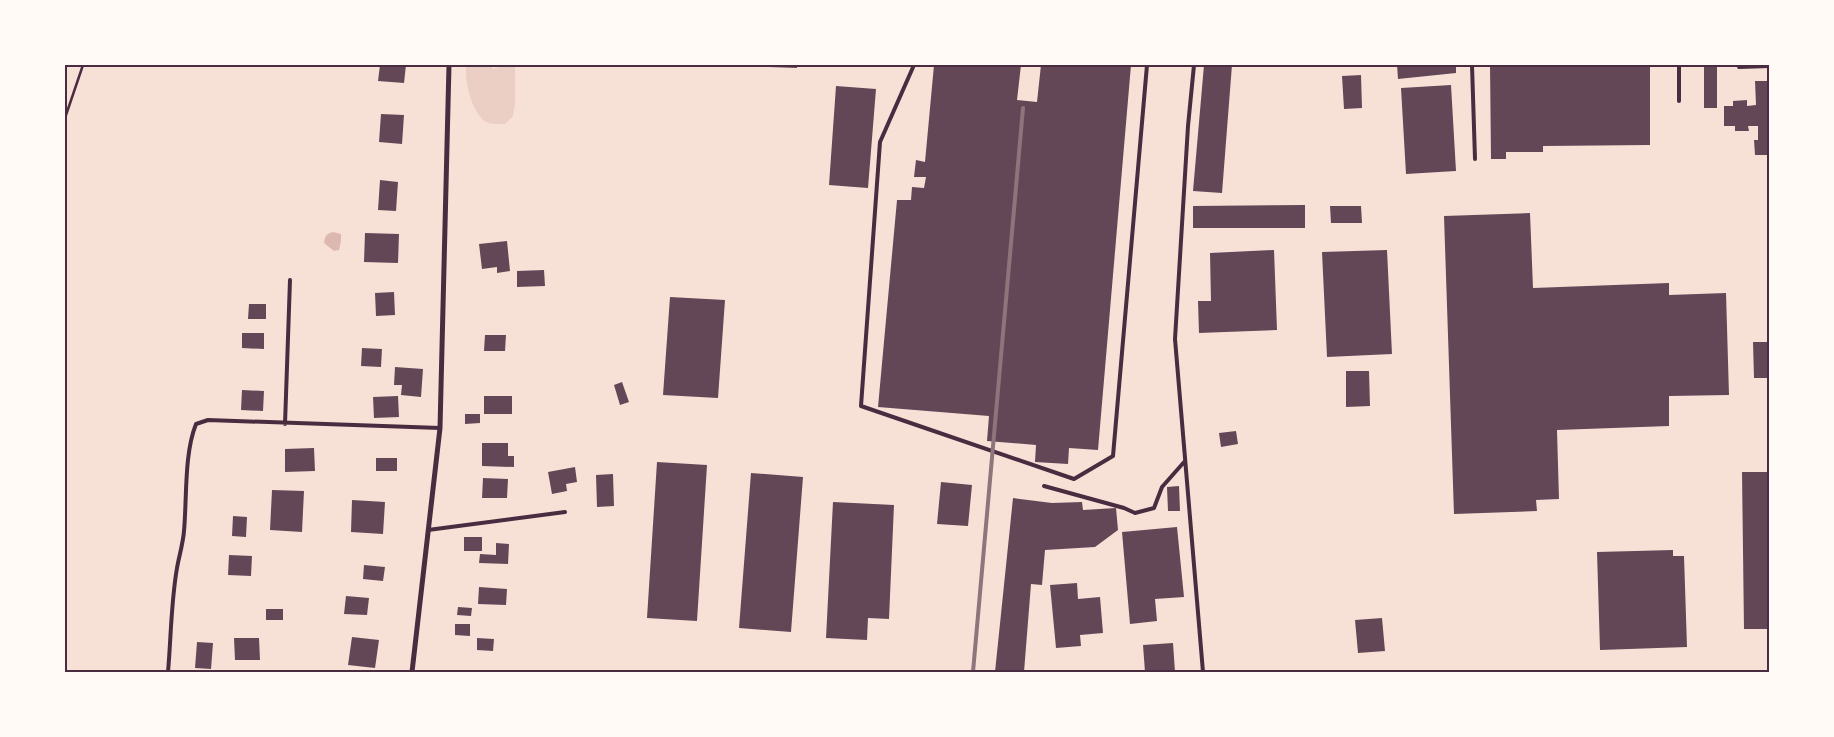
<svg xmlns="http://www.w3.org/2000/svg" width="1834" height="737" font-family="Ubuntu,sans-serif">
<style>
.green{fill:#ebcfc5}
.water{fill:#dcb8b0}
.building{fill:#644757}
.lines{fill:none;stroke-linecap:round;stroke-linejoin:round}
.path{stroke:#4a2c40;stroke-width:2.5}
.service{stroke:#4a2c40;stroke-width:4}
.minor{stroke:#4a2c40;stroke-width:5}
.rail{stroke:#8f747c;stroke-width:4}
.neatline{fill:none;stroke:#4a2c40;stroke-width:2}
</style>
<rect width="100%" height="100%" fill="#f7e1d7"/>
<path class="green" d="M466 65H490L493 69 505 65H515V104L513 116 505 124C497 124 488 125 482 119 470 106 465 82 466 65Z"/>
<path class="water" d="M333 232 341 234V241L339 250 334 251 324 243C325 236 326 234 333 232Z"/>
<path class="building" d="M380 65H406L404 83 378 81Z
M769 65H797V68L769 67Z
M934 65H1021L1017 100 1037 102 1041 65H1131L1098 450 1069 448 1068 464 1035 462 1036 445 987 441 989 416 878 407 897 200H911L912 187 924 188 926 177H914L916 160 925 162Z
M1204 65H1232L1222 193 1193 191Z
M1397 65H1456V73L1398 79Z
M1490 65H1650V145L1543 146V152H1506V159H1491Z
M1704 65H1717V108H1704Z
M1361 75 1362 108 1344 109 1342 76Z
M1755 81H1769V155H1755L1754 140H1758V126H1748L1749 131H1735V126H1724V106H1733V101L1747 100V106L1756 105Z
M1451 85 1456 171 1406 174 1401 88Z
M836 86 876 89 868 188 829 185Z
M381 114 404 115 402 144 379 142Z
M380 180 398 182 396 211 378 210Z
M1305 205V228H1193V206Z
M1330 206H1361L1362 223H1331Z
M1530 213 1533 288 1669 283V295L1726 293 1729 395 1669 396V426L1557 430 1559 499 1536 500 1537 511 1454 514 1444 216Z
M365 233 399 234 398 263 364 262Z
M507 241 510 271 497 273V267L482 269 479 244Z
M1274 250 1277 330 1199 333 1198 301H1211L1210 253Z
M1387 250 1392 354 1327 357 1322 252Z
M544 270 545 286 517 287V271Z
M394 292 395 315 376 316 375 293Z
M670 297 725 300 718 398 663 395Z
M249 304H266V319H248Z
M242 333H264V349L242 348Z
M485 335H506L505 351H484Z
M1753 342H1769V378H1754Z
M362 348 382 349 381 367 361 366Z
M395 367 423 369 421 397 401 395 402 385H394Z
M1346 371H1369L1370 406 1346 407Z
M622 382 629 402 620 405 614 385Z
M242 390 264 391 263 411 241 410Z
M398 396 399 417 374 418 373 397Z
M484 396H512V414H484Z
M465 414H480V423L465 424Z
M1236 431 1238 444 1221 447 1219 433Z
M482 443H508V456H514V467L482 466Z
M314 448 315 471 285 472V449Z
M376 458H397V471H376Z
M657 462 707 465 697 621 647 618Z
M575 467 577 482 566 484 567 491 552 494 548 472Z
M1742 472H1769V629H1744Z
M751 473 803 477 791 632 739 628Z
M613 474 614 506 597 507 596 475Z
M483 478 508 479 507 498H482Z
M941 482 972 485 968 526 937 524Z
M1179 486 1180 511H1168L1167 487Z
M272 490 304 491 302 532 270 530Z
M1013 498 1052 503 1082 502 1083 510 1116 508 1118 530 1095 547 1045 550 1042 585 1031 584 1024 672H995Z
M352 500 385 502 383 534 351 532Z
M833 502 894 505 889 619 868 618 867 640 826 638Z
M233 516 247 517 246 537 232 536Z
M1177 527 1184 597 1155 599 1157 621 1130 624 1122 532Z
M464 537H482V551H464Z
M496 543 509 544 508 564 479 563 480 554 496 555Z
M1673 550V556H1684L1687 647 1600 650 1597 552Z
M229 555 252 556 251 576 228 575Z
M364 565 385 567 383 581 363 579Z
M1077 583 1078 599 1100 597 1103 633 1080 635 1081 646 1056 648 1050 585Z
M479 587 507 589 506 605 478 604Z
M346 596 369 598 367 615 344 614Z
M458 607 472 608 471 616 457 615Z
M266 609H283V620H266Z
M1382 618 1385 651 1358 653 1355 620Z
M455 624H470V636L455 635Z
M352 637 379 640 375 668 348 665Z
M234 638H259L260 660H235Z
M477 638 494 639 493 651 477 650Z
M197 642 213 643 211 669 195 668Z
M1173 643 1175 672H1145L1143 645Z"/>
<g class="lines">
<path class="path" d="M65 118 83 65"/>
<path class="service" d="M914 65 880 142 861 406 1074 479 1113 456 1147 65
M1194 65 1188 126 1175 339 1203 672
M1472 65 1475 159
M1739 67 1769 66
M1679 101V65
M285 424 290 280
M1044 486 1124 508 1135 513 1154 508 1162 487 1185 461
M428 530 565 512
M168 672C171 638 171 602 177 568 179 556 183 544 184 531 187 498 184 454 196 424L208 420 440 428"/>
<path class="minor" d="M412 672 440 428 449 65"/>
<path class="rail" d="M973 672 1023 108"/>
</g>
<rect width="1834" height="737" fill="none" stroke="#fffaf5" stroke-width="132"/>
<rect x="66" y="66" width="1702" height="605" class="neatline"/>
</svg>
